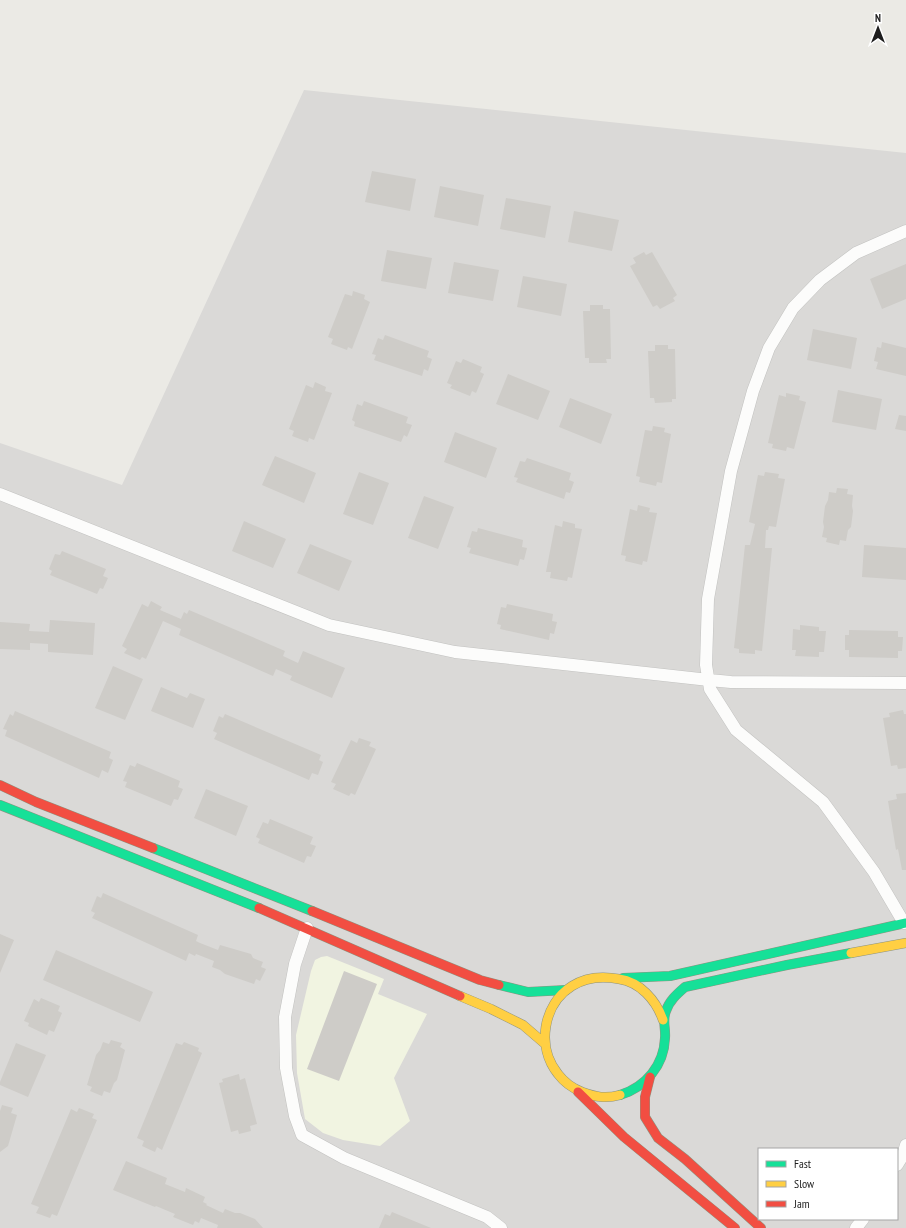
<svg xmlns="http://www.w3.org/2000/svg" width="906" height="1228" font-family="'PT Sans Narrow',sans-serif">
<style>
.residential{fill:#dad9d7;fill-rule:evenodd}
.education{fill:#f1f4e1}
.building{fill:#ceccc8}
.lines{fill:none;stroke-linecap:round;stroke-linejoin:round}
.street-casing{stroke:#c2c2c0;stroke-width:13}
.fast-casing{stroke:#8e937f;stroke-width:10}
.slow-casing{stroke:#8e937f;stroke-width:10}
.jam-casing{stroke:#8e937f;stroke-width:10}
.street{stroke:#fcfcfb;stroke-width:12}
.fast{stroke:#16e098;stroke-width:9}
.slow{stroke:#ffcf43;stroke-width:9}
.jam{stroke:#f24e42;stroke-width:9}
</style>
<rect width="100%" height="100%" fill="#ebeae5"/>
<path class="residential" d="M304 90 906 153V1228H0V443L122 485ZM759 1149H897V1219H759Z"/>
<path class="education" d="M327 956 384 979 378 994 427 1014 394 1078 410 1121 380 1146 343 1140 323 1133 305 1119 297 1073 296 1035 311 971 315 960 321 957Z"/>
<path class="building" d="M372 171 416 179 410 211 365 202Z
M440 186 484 195 478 226 434 217Z
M506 198 551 206 545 238 500 229Z
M574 211 619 220 612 251 568 242Z
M387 250 432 258 426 289 381 281Z
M644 252 646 255 652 252 677 295 673 298 675 301 660 309 657 305 653 307 630 266 636 263 633 258Z
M454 262 499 270 493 301 448 293Z
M906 264V299L882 309 870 279Z
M523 276 567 284 561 316 517 307Z
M353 291 365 295 364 299 370 302 352 349 348 347 347 350 331 344 333 339 328 337 345 294 352 296Z
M590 305H603V309H610L611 359H606L607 363H589V358H585L583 311H590Z
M813 329 857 338 851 369 807 360Z
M385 335 429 351 427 357 432 359 428 371 424 369 422 376 374 360 376 355 372 354 378 338 383 340Z
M882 342 906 348V376L876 369 878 362 874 361 877 347 881 348Z
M655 345H668V349H675L676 399H672V402L655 403 654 398H650L648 351H655Z
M463 359 482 367 480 372 484 374 476 393 472 391 470 396 450 388 452 385 447 383 456 361 461 363Z
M508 374 550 391 538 420 496 404Z
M315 382 326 387 325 391 332 393 314 440 309 438 308 442 292 436 294 431 289 429 306 385 313 388Z
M838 390 882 399 876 430 832 422Z
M786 393 800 396 799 400 806 402 794 449 787 447 786 451 772 448 773 444 768 443 779 395 786 397Z
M570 398 612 414 601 444 559 427Z
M364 401 408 417 406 423 412 425 407 437 404 435 401 442 354 426 355 422 352 420 357 404 362 406Z
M899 415 906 416V431L895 429Z
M653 426 665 428 664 432 671 434 662 483 657 482 656 486 639 482 640 477 636 476 645 430 652 431Z
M455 432 497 448 486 478 444 462Z
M275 456 316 473 304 503 262 485Z
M527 458 571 473 569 480 574 482 570 493 566 492 564 499 516 482 518 478 514 477 520 461 525 462Z
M359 472 389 483 373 525 343 514Z
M765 472 779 474 778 478 785 479 776 527 769 526 768 530H766L765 548H772L762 651 755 650V654L739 653V649L734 648 745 545H750L755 524 749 522 758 475 764 476Z
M837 488 848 489 847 494 853 495 852 506 853 511 851 527 848 530 846 541 840 540 839 545 826 542 827 538 822 537 824 527 823 522 825 506 828 500 829 492 836 493Z
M424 496 454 507 438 549 408 538Z
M638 505 650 508 649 512 657 513 647 562 643 561 642 565 625 561 626 556 621 555 630 509 637 511Z
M244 521 286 539 273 568 232 551Z
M563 521 575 524V528L582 529 572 578 568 577 567 581 550 578 551 572H546L555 525 562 527Z
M478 528 523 540 522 547 527 548 524 560 520 559 518 566 469 553 471 548 467 547 472 531 477 532Z
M310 544 352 561 339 591 297 573Z
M864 545 906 548V580L862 577Z
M62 551 106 569 103 576 108 578 103 589 100 588 97 594 50 575 52 571 49 569 55 554 60 555Z
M151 601 162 607 160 610 181 619 184 612 187 614 189 610 285 651 283 656 298 663 303 651 345 668 332 698 290 680 292 676 276 669 273 676 179 635 181 629 163 621 146 659 142 657 140 660 124 653 127 649 122 646 142 604 148 607Z
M507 604 553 614 552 621 557 622 554 634 550 633 549 640 500 629 501 625 497 624 501 607 506 608Z
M50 620 95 623 93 655 48 652V644L30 643V650L0 649V622L30 624 29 631 49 632Z
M800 625 819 627V631H826L824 652H819V657L795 656 796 650H792L793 629 800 630Z
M849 630 898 631V637H903L902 651H898V658L849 657V650H845V635H849Z
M113 666 143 679 125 720 95 708Z
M161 687 187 698 190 693 205 699 193 728 151 711Z
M903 710 904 714H906V768L898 769 897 765 891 766 883 718 890 717 889 713Z
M15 711 111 752 109 758 113 760 108 773 102 770 99 778 5 736 7 730 3 729 10 714 13 716Z
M225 714 321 755 319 760 323 762 318 775 312 773 309 780 214 739 217 733 213 731 219 716 223 718Z
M359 738 371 742 369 746 376 749 355 795 351 793 349 796 333 789 336 784 331 782 351 740 357 743Z
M137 763 180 781 178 787 183 789 178 800 174 799 171 806 125 787 127 782 123 781 130 765 135 767Z
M206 789 248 806 236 836 194 818Z
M906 793V870H902L898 849 896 850 888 801 897 799 896 794Z
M270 819 313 837 310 844 316 846 311 857 307 856 304 863 258 843 260 839 256 837 263 822 268 824Z
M103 893 198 935 196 941 200 943 218 950 220 945 251 954 253 958 263 962 261 967 266 969 260 981 256 979 254 984 225 974 220 970 212 967 214 961 196 954 195 956 189 953 186 961 92 918 95 913 91 911 97 896 101 898Z
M0 934 14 940 0 973Z
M56 950 153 992 140 1022 43 980Z
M344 971 377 984 339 1081 307 1069Z
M41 998 60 1006 58 1011 62 1013 54 1032 49 1030 47 1035 28 1026 29 1023 24 1021 34 999 39 1002Z
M111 1040 122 1043 120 1047 125 1050 117 1080 114 1083 110 1093 104 1091 102 1096 90 1091 92 1087 87 1085 96 1055 100 1050 103 1042 109 1044Z
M184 1042 199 1048 198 1051 202 1053 162 1150 157 1147 155 1152 142 1146 144 1141 137 1138 176 1043 182 1045Z
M16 1043 46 1055 28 1097 0 1085V1082Z
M239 1074 240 1080 245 1078 257 1124 250 1126 251 1131 239 1134 238 1130 231 1132 219 1083 223 1082 222 1079Z
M2 1105 13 1108 11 1113 17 1115 8 1146 0 1152V1111Z
M79 1108 94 1114 92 1118 97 1120 57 1216 52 1214 50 1218 36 1213 39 1207 31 1204 71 1109 77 1112Z
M126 1161 167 1178 165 1184 185 1192 186 1188 205 1197 203 1202 207 1204 206 1205 223 1213 225 1209 235 1213H240L255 1219 263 1228H217L218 1225 201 1218 199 1223 195 1221 193 1225 173 1217 175 1214 156 1206 155 1207 113 1190Z
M392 1212 431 1228H379L385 1214 390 1216Z"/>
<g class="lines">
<g class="street-casing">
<path id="street" d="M0 494 329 625 455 652 709 680 731 682 906 683
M904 923 874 872 823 802 736 730 710 689 706 665 708 599 731 471 753 391 769 348 793 308 820 280 856 253 906 231
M307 928 295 964 285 1017 286 1068 295 1116 302 1135 344 1158 487 1217 501 1228
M897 1165 903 1155 906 1145
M856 1228 863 1219"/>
</g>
<g class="fast-casing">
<path id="fast" d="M0 805 259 908
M153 848 312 911
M623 978 670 976 906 923
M499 985 528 992 566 990
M620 1095C646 1087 664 1065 665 1038 666 1029 662 1020 666 1011 669 1001 677 994 685 987L787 965 851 953"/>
</g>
<g class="slow-casing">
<path id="slow" d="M851 953 906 943
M460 996 491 1009 523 1025 544 1043
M620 1095C605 1099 596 1097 582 1092 572 1088 564 1082 558 1074 536 1047 543 1004 572 986 586 977 603 976 619 979 640 982 656 1000 663 1020"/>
</g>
<g class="jam-casing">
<path id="jam" d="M0 785 36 802 153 848
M259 908 460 996
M312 911 480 980 499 985
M650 1077 645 1097V1117L658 1138 685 1159 761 1228
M578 1092 624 1137 735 1228"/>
</g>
<use href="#street" class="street"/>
<use href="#fast" class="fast"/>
<use href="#slow" class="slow"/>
<use href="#jam" class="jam"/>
</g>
<rect x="758" y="1148" width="140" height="72" fill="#ffffff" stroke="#a5a5a5"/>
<rect x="766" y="1161" width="20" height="6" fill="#16e098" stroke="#a5a5a5"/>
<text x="794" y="1168" font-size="12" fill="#1d1d1d">Fast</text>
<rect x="766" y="1181" width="20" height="6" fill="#ffcf43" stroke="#a5a5a5"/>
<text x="794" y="1188" font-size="12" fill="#1d1d1d">Slow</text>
<rect x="766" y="1201" width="20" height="6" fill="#f24e42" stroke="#a5a5a5"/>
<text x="794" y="1208" font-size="12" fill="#1d1d1d">Jam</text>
<g transform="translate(878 28)" stroke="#ffffff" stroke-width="3" paint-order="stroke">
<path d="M0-3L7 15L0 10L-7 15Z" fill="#1d1d1d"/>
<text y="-6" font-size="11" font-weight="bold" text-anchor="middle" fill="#1d1d1d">N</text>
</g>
</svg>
